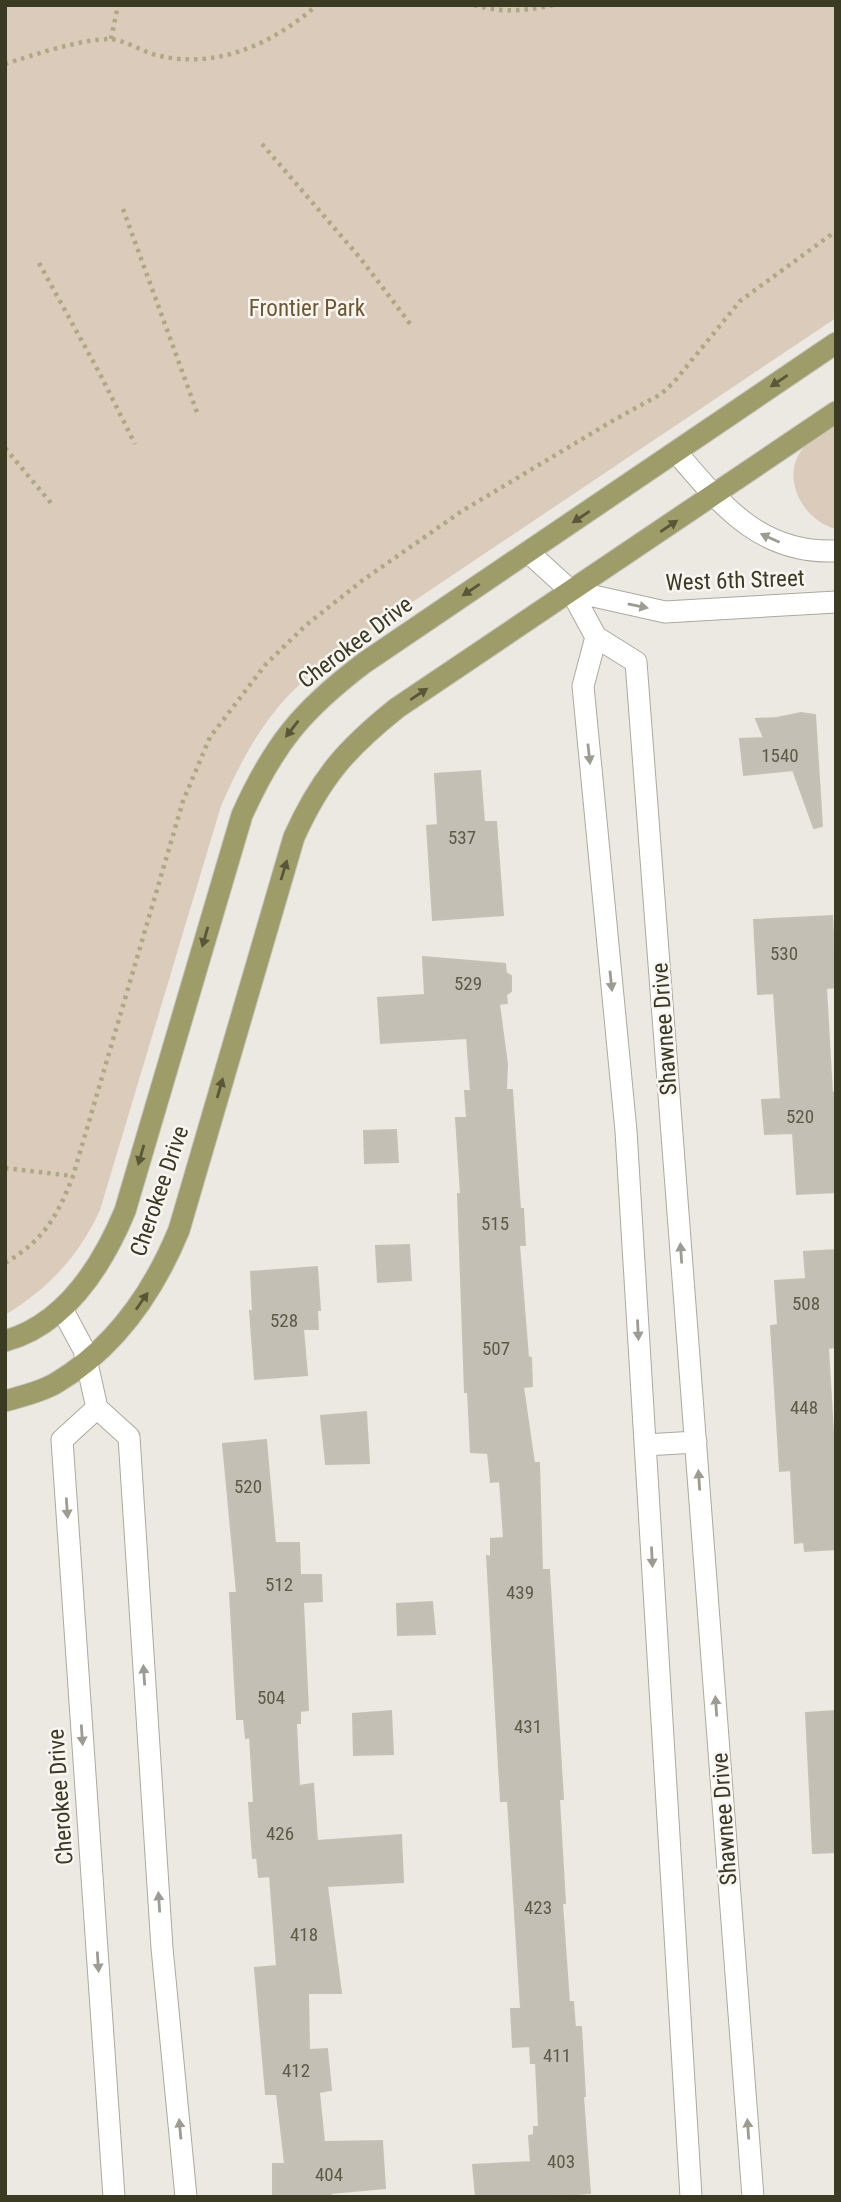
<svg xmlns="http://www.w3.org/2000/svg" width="841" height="2202" font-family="'Roboto Condensed',sans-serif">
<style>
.green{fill:#dbcbbb}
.building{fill:#c3bfb4;stroke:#c4c1b4;stroke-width:2}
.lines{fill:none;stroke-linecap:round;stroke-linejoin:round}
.minor-casing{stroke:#acaa9d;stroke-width:23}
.major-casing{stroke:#c4c4bd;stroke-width:23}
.path{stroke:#ada983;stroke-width:4.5;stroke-dasharray:3.5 5;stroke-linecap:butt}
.minor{stroke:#fff;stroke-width:21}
.major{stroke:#9e9c68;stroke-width:21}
.oneway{fill:#595738}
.oneway2{fill:#9d9c91}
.labels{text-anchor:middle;stroke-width:5;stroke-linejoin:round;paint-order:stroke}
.number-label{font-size:19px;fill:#5d5b47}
.park-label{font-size:23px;fill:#70562f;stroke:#f8f6f2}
.street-label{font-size:23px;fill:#3b3a23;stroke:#f8f6f2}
</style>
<rect width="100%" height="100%" fill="#ebe9e1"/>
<path class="green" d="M5 5H836V318L326 660C313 673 298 685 286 698 257 730 238 767 221 806L100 1210C79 1256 48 1289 5 1315Z
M836 424V529C804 521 781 480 801 451 808 439 825 432 836 424Z"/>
<path class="building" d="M801 713 815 715 822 826 814 828 793 770 744 775 740 739 764 738 756 719 777 718Z
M480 771 484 822H496L503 915 433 920 427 826 438 825 435 774Z
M832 916 836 987 826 988 832 1093 836 1092V1192L797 1194 793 1133 765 1134 762 1100 781 1099 774 993 758 994 754 920Z
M423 957 505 964 506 973 511 976V991L506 995 507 1003 499 1004 507 1064 506 1090H512L520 1209H523L525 1245H519L528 1357 531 1358 532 1386 523 1387 534 1463H539L542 1570H549L563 1799H559L565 1903H562L569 2002H573L575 2027H581L585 2096H583L590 2193 535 2197H476L473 2165 531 2162 529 2136 534 2135V2127H539L536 2063H531L530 2046 513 2047 511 2009H521L508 1801H501L487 1556 491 1557V1539L504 1538 500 1481 491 1482 488 1453 471 1452 468 1392H465L458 1194H461L456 1118H467L465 1091H471L467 1038 381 1043 378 998 425 995Z
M396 1130 398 1162 365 1163 364 1131Z
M409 1245 411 1280 378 1282 376 1246Z
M836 1250V1347L828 1348 833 1432H836V1549L805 1551 804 1542 795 1543 791 1470 780 1471 771 1326 778 1325 775 1281 806 1279 804 1252Z
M317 1267 320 1310H317L318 1329H303L307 1375 255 1379 250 1311 253 1312 251 1272Z
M366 1412 369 1463 326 1464 321 1416Z
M266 1440 275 1543H299L300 1575H321L322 1601 303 1602 308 1710 300 1711V1723H296L299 1786 313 1784 317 1841 401 1835 403 1882 327 1886 341 1993H308L309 2050 327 2049 331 2090 319 2092 324 2142 382 2141 385 2188 331 2193V2197H273V2164H285L277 2094H266L255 1968 277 1966 270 1876 259 1877 257 1857 253 1858 249 1803H254L250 1737 246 1738 244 1719H237L230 1593H237L223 1444Z
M432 1602 435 1634 398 1635 397 1604Z
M391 1711 393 1754 354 1755 353 1714Z
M836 1711V1852L813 1853 806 1713Z"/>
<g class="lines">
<g class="minor-casing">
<path id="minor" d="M676 452C721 504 759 554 836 551
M528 552 571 591 665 612 836 602
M571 591 596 637
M62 1309 84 1350 97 1408
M645 1445 696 1442
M114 2197 62 1440 97 1408 129 1437 162 1948 186 2197
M691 2197 626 1131 583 686 596 637 636 662 753 2197"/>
</g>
<g class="major-casing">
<path id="major" d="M5 1341C66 1324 102 1266 125 1211L242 815C274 744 302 710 364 663L836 343
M5 1401C22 1396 41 1392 56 1383 115 1348 153 1293 179 1230L294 837C321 777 347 748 397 708L836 412"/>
</g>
<path class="path" d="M474 5C501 13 526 11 553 5
M111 39 118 5
M5 64C33 55 81 39 110 39 126 40 144 53 160 56 219 69 274 43 317 5
M262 144 361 259 411 325
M123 209 198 415
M39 263 100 374 135 444
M5 448 51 503
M5 1168 73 1176
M5 1263C44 1240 57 1217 73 1176L183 801 210 737 266 664 305 626 363 580 462 511 614 420 661 394 674 382 740 301 836 231"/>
<use href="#minor" class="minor"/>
<use href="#major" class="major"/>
</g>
<defs><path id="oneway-solid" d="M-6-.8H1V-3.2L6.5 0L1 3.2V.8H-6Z" transform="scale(1.75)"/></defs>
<g class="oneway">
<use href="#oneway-solid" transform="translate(779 381) rotate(146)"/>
<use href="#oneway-solid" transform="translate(581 517) rotate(146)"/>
<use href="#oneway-solid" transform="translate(669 526) rotate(-34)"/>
<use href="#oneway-solid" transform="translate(471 590) rotate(146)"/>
<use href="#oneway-solid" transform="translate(419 694) rotate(-34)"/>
<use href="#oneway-solid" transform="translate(292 729) rotate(128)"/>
<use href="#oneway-solid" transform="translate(284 870) rotate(-73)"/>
<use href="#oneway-solid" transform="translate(205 937) rotate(106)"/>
<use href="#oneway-solid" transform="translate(220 1088) rotate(-74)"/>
<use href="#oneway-solid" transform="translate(141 1155) rotate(106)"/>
<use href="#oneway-solid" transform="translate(142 1301) rotate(-55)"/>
</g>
<g class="oneway2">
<use href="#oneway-solid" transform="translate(770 538) rotate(-156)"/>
<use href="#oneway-solid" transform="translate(638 606) rotate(12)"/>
<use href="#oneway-solid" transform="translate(589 754) rotate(84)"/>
<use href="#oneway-solid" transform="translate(611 981) rotate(84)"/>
<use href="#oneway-solid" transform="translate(681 1253) rotate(-94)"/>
<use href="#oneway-solid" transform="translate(638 1330) rotate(87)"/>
<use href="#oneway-solid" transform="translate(699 1480) rotate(-94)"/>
<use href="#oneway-solid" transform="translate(67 1508) rotate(86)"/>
<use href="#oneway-solid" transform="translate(652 1557) rotate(87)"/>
<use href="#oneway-solid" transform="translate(144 1675) rotate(-94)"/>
<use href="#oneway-solid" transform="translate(716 1706) rotate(-94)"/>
<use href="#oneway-solid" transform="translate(82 1735) rotate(86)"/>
<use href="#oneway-solid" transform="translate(159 1902) rotate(-94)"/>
<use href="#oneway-solid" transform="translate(98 1962) rotate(86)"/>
<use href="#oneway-solid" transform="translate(180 2129) rotate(-95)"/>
<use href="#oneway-solid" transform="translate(748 2129) rotate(-94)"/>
</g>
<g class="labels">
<g class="number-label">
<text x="780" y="762">1540</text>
<text x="462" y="844">537</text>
<text x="784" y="960">530</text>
<text x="468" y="990">529</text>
<text x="800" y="1123">520</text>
<text x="495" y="1230">515</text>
<text x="806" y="1310">508</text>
<text x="284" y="1327">528</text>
<text x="496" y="1355">507</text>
<text x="804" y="1414">448</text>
<text x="248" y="1493">520</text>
<text x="279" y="1591">512</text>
<text x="520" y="1599">439</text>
<text x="271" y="1704">504</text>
<text x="528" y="1733">431</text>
<text x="280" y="1840">426</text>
<text x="538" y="1914">423</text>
<text x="304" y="1941">418</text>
<text x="557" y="2062">411</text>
<text x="296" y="2077">412</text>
<text x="561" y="2168">403</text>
<text x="329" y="2181">404</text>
</g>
<g class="park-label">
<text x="307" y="316">Frontier Park</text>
</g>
<g class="street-label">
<text transform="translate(735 580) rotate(-2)" y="8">West 6th Street</text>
<text transform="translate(355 642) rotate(-37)" y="8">Cherokee Drive</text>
<text transform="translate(664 1029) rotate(-94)" y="8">Shawnee Drive</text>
<text transform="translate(159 1191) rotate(-71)" y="8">Cherokee Drive</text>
<text transform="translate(60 1797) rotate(-94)" y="8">Cherokee Drive</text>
<text transform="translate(724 1819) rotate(-94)" y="8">Shawnee Drive</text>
</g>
</g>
<rect width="841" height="2202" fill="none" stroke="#3b3a23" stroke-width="14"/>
</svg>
